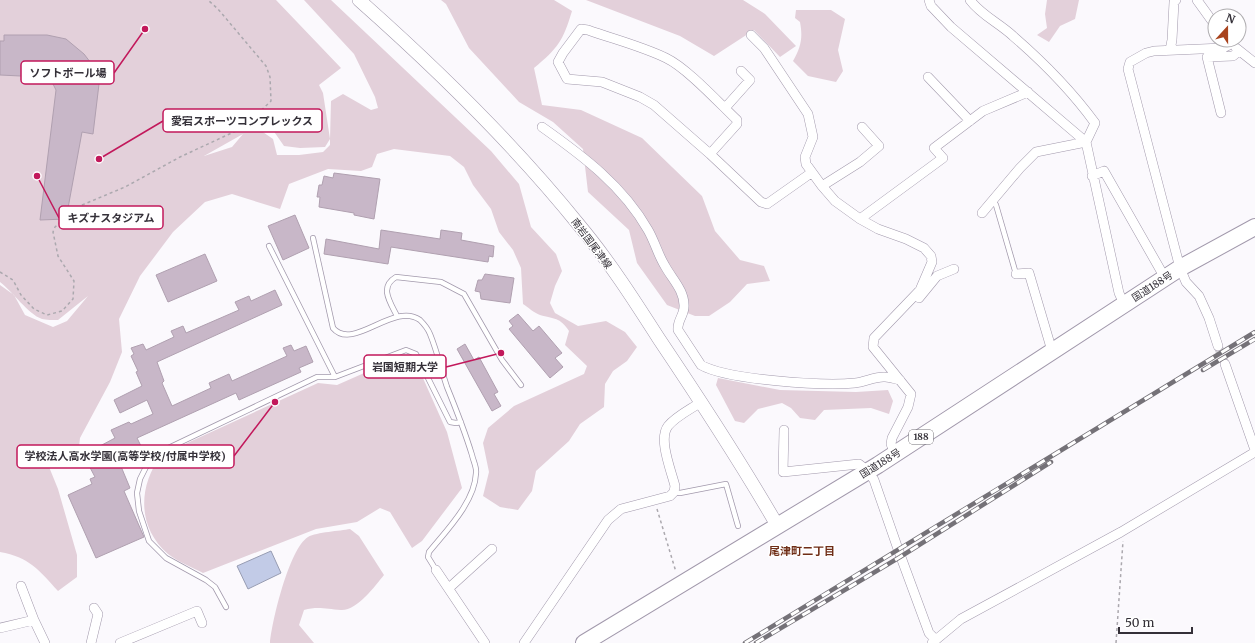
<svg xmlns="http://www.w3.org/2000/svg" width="1255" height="643" font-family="Merriweather,'Noto Sans JP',serif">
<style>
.green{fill:#e3d0da;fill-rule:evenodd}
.water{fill:#c2cbe7;stroke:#979cb2}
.building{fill:#c8b7c8;stroke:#b0a0b0}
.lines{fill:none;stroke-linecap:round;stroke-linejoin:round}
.street-tunnel{stroke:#d3d1d6;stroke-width:9;stroke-dasharray:9 4.5;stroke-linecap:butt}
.lane-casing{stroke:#a299ac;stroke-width:6}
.street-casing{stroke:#a299ac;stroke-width:10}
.secondary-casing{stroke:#a299ac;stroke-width:14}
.highway-casing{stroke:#a299ac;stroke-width:18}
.path{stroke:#aba8ae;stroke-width:1.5;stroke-dasharray:3 3;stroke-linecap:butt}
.lane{stroke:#fff;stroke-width:4.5}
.street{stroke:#fff;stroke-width:9}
.secondary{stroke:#fff;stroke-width:13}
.highway{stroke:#fff;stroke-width:16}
.rail-casing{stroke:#757278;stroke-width:4.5}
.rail{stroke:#fff;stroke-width:3;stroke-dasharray:9;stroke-linecap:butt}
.labels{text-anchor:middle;stroke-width:3;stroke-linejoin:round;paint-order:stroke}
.shield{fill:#fff;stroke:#716e74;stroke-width:1}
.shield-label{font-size:9px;font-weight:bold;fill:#343038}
.street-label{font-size:10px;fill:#343038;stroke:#fff}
.neighbourhood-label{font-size:11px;font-weight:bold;fill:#6f2d16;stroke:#fff}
.leader{fill:none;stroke:#c2185b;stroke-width:1.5}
.callout-dot{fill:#c2185b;stroke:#fff;stroke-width:1.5}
.callout{fill:#fff;stroke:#c2185b;stroke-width:1.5}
.callout-label{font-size:11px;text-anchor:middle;font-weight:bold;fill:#343038}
</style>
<rect width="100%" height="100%" fill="#fbf9fd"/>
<path class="green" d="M0 0H276L341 68 319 85 323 93 330 139 331 101 343 94 371 110 378 108 375 97 354 54 304 0H331L491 151 519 184 531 227 556 254 562 271 555 286 550 303 555 313 578 326 606 321 625 332 637 347 627 361 613 371 605 384 604 407 580 424 569 441 536 471 532 491 518 510 500 507 483 496 489 472 483 443 488 428 514 406 584 374 587 366 565 345 569 331C560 317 554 319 540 315 534 313 528 307 523 304L521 268 513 250 499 232 491 209 473 185 464 167 450 156 394 149 377 154 372 167 361 171 328 169 289 184 280 209 232 194 205 202 173 232 140 276 119 319 122 352 110 382 80 438 77 464 45 457 58 489 77 555V577L58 591C39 570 29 557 0 552V285L14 295 25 315 53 327 67 321 88 296 58 320C53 320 46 320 42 319 28 314 13 292 0 282ZM268 123 284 146 300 148 325 147 330 139V145L323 152 299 155H277L273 139 257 128ZM243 134 232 147 204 156Z
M441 0H554L572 11C563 41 558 48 534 68L542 105 581 110 642 138 702 196 715 231 740 260 764 266 770 281 747 284 730 302 709 316H695L667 305 637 263 629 230 588 192 583 149 553 122 519 102 469 48 446 4Z
M586 0H743L765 14 796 46 780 57 754 30 714 56 680 36Z
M1047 0H1079L1075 19 1060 26 1049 42 1037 35 1047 28 1045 14Z
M796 10H831L845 19 838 50 843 71 836 82 808 76 793 61C801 47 803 38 800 22L795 18Z
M405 355 414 358 447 432 462 488 422 541 412 548 390 512 380 508 357 522 316 529 203 573C192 567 178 562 168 554 137 527 138 487 161 455L318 383 337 385Z
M718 378 780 390 856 392 888 390 893 401 889 414 871 408 824 410 815 420 800 418 791 408 782 403 758 409 744 423 735 421 716 385Z
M350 529 359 536 384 575C375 586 357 611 341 610 326 609 318 606 304 610L299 625 314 643H270C272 621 289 549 308 537 317 532 340 531 350 529Z"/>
<path class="water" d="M271 551 281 573 248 589 237 566Z"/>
<path class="building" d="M4 35H47L66 39 84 54 94 67 99 84 93 134 82 132 66 219 40 220 56 90 51 80 41 77 0 75V41H4Z
M334 173 380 179 374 219 354 215V213L319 207 320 197H317L319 185H322L324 176 333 178Z
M295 215 309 248 283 260 268 226Z
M381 230 440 239 441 230 462 233 461 240 494 246 493 257 489 256 488 262 391 247 388 264 324 254 326 239 379 249Z
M205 254 217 281 168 302 156 275Z
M485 274 514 278 510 303 481 299 480 292 475 291 478 280H482Z
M275 290 282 305 157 362 164 381 162 383 172 406 211 388 209 383 229 374 232 381 287 356 283 348 291 345 294 351 306 346 313 362 299 368 301 372 239 400 236 393 137 438 144 452 120 464 130 488 124 491 144 537 96 558 68 495 92 484 90 479 95 477 85 458 102 449 100 446 115 438 111 430 129 422 131 424 153 414 147 400 120 413 114 400 142 386 136 372 138 371 131 356 134 354 131 348 143 344 146 350 174 337 171 331 183 326 186 333 239 310 235 302 249 296 251 301Z
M518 314 533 331 539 326 562 353 555 358 563 367 550 378 509 329 513 326 509 321Z
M465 344 474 360 479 357 498 392 494 394 501 406 492 411 457 349Z"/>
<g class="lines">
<path class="street-tunnel" d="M1218 346 1225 364"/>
<g class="lane-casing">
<path id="lane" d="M993 200 996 205 1016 274
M313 238 333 328C353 352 394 301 420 320 424 324 428 329 430 334 437 351 441 369 447 387 456 409 465 432 472 455 473 460 477 468 476 473 475 502 446 531 429 552L428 557 436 570
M397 316C390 302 379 287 396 277L441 282 464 294 502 360 521 385
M335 377 406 350 416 354 450 422 456 423 461 422
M674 492 680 493 726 484 738 526
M226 607 215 587 206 580 166 558 149 541 139 511 137 493 140 479 146 467 160 452 317 377H335L269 246"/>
</g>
<g class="street-casing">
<path id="street" d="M929 0 931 6 951 27 1086 142 1119 293 1124 304
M970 0C981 15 999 23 1013 36 1043 62 1071 90 1095 123L1086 142 1036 152 1020 168 982 213
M1197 0 1215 25
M581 29 588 30C613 39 641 46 666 58 687 68 719 103 737 120V124L710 154 654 105 640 97 602 82 567 79 558 62 563 53Z
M751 35 764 48 808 114 813 137 805 157 806 164 822 186 835 201 860 219 878 229 906 239 924 248 931 256 932 262 920 290 874 338 873 347 911 394 908 407 892 438 891 444 895 454
M1236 48 1255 63
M1170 50 1172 40 1174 2 1176 0
M928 77 970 121
M725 108 750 80 741 71
M1221 113 1207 57 1233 56 1239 51
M542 127C583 156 623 186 648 230 655 242 658 255 665 266 672 279 685 291 684 307 684 315 677 321 678 330L701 365C727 380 824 386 855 383 865 382 876 376 885 377 890 377 895 379 900 380
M710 154 761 202 767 204 811 173
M1092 176 1104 171 1165 278
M822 186 860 162 879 146 862 127
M860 219 943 158 934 148 983 111 1028 92
M1016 274 1029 273 1052 351
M919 298 937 276 954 269
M1218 346 1209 318 1199 296 1186 282 1180 268 1128 69 1130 62 1146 53 1154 51 1223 48 1231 44
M1225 364 1255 450
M784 430 783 472 859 464 868 471 874 480 898 549 929 633 936 640
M436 570 485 643
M449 588 492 549
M34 620 45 643
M0 628 34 620 21 586
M91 643 98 614 94 608
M120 643 197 611 202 623
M524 643 608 520 621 509 670 496 674 492 675 486C671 470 658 439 668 426 676 416 691 409 701 402
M932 643 961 619 1121 532 1255 452"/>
</g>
<g class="secondary-casing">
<path id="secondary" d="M359 0C438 70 513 143 579 225 609 261 634 300 659 339 700 400 740 461 777 525"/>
</g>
<g class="highway-casing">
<path id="highway" d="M584 643 878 465 1180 268 1255 227"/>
</g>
<path class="path" d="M0 272 13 280 21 295 34 309 47 315 62 311 73 299 74 281 58 256 53 232 55 227 69 214 82 205 125 187 180 157 238 130 248 123 271 101 270 77 266 66 218 9 208 0
M657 509 676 572
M1116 643 1123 541"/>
<use href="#lane" class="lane"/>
<use href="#street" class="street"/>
<use href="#secondary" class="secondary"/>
<use href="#highway" class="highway"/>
<g class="rail-casing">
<path id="rail" d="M1203 370 1255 339
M745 643 1255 332
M756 643 900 557 1051 462"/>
</g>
<use href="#rail" class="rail"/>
</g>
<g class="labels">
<rect class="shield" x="909" y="430" width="24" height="14" rx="3"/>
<g class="shield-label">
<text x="921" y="440">188</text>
</g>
<g class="street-label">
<text transform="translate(592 243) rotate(53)" y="4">南岩国尾津線</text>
<text transform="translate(1152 286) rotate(-33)" y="4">国道188号</text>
<text transform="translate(880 463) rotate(-32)" y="4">国道188号</text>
</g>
<g class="neighbourhood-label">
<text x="802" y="555">尾津町二丁目</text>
</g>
</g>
<path class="leader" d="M145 29L114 73M99 159L163 121M37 176L59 218M501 353L446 367M275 402L234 456"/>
<g class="callout-dot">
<circle cx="145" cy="29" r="4"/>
<circle cx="99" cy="159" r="4"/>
<circle cx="37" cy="176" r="4"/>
<circle cx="501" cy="353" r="4"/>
<circle cx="275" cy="402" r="4"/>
</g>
<g class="callout">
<rect x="21" y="61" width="93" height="23" rx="4"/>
<rect x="163" y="109" width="159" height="23" rx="4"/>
<rect x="59" y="206" width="104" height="23" rx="4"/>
<rect x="364" y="355" width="82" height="23" rx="4"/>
<rect x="17" y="445" width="217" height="23" rx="4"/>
</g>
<g class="callout-label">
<text x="68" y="77">ソフトボール場</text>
<text x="242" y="125">愛宕スポーツコンプレックス</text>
<text x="111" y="222">キズナスタジアム</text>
<text x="405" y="371">岩国短期大学</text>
<text x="125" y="460">学校法人高水学園(高等学校/付属中学校)</text>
</g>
<g transform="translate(1227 28) rotate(21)"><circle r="19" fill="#ffffff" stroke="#aeacaf"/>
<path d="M0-3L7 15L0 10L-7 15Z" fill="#a9431d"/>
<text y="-6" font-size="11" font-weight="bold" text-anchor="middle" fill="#343038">N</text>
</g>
<path d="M1119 627v6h73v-6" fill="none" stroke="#343038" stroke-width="2"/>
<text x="1125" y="627" font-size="12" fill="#343038" stroke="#ffffff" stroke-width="3" paint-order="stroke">50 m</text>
</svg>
